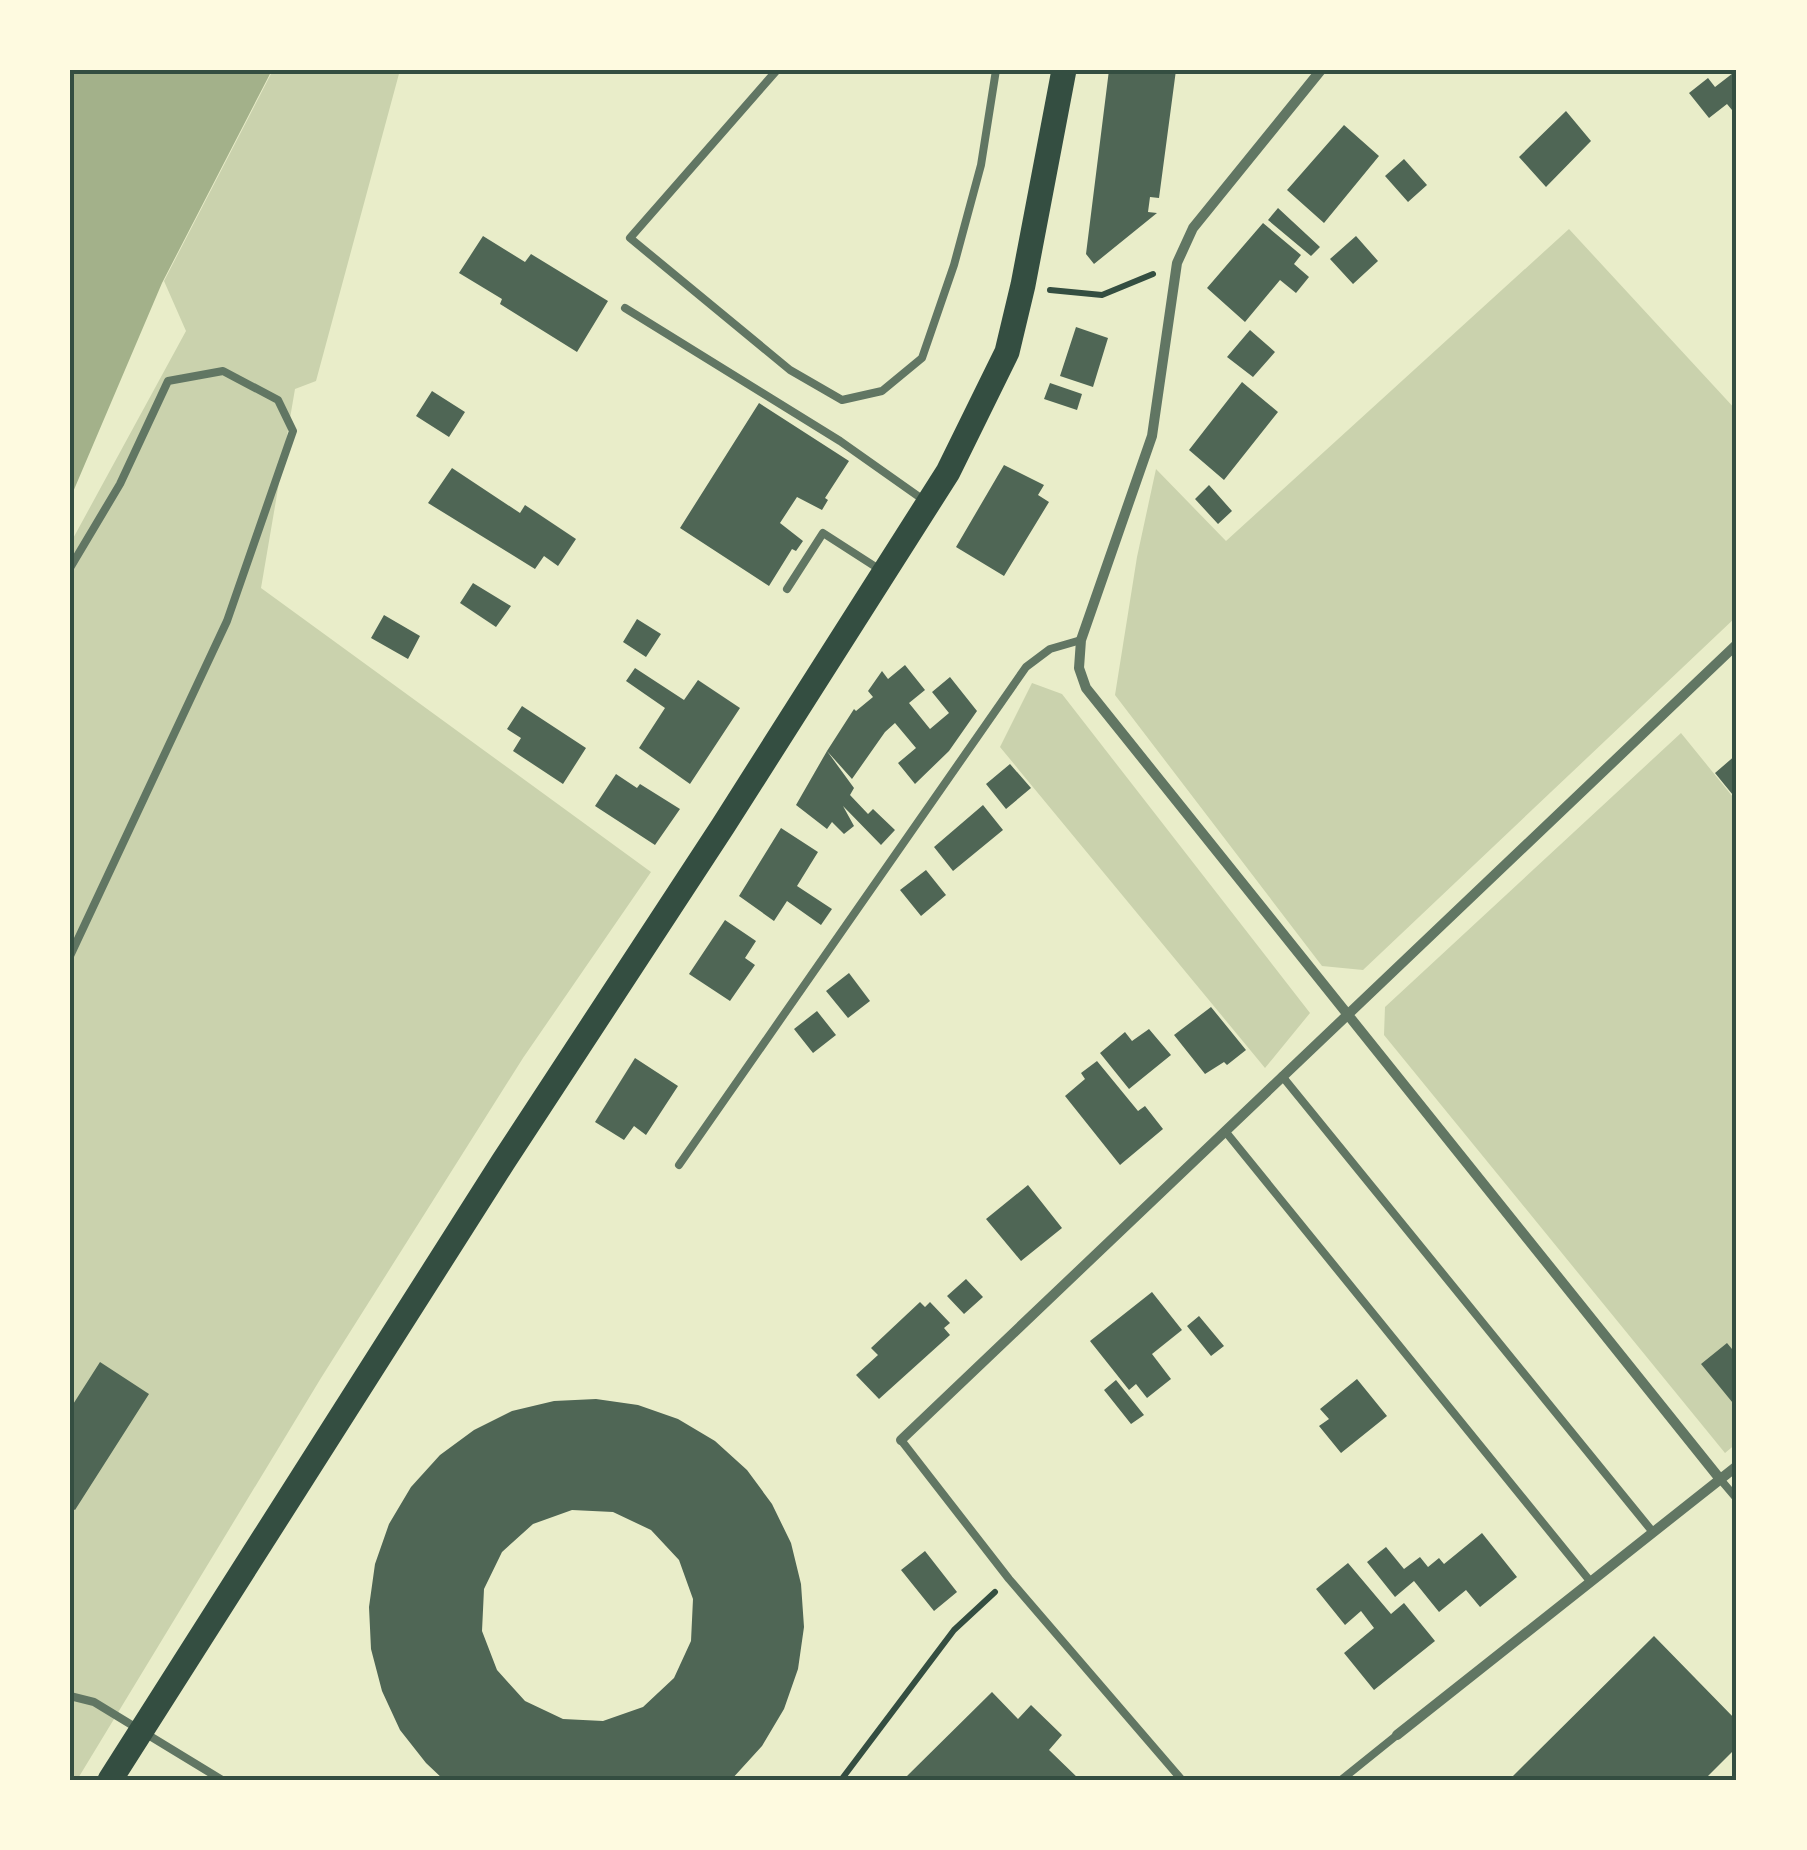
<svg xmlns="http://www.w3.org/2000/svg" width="1807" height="1850" font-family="'Source Sans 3',sans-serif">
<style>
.green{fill:#cad2ad}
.water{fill:#a3b18a}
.building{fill:#4f6655;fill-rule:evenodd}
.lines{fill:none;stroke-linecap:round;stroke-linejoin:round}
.path{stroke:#344e41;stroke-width:6}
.service{stroke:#617663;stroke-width:8}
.minor{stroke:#617663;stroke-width:10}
.primary{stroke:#344e41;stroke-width:25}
.neatline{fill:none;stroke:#344e41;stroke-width:4}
</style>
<rect width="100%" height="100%" fill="#e9edc9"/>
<path class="green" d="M273 70H400L316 381 295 389 261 588 651 872 523 1058 321 1378 77 1780H70V544L186 331 164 281Z
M1569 229 1737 411V616L1363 970 1322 966 1115 695 1137 557 1156 469 1226 541Z
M1032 683 1062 694 1310 1013 1265 1068 1000 747Z
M1681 733 1737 802V1443L1725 1453 1384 1035 1385 1007Z"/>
<path class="water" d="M70 70H272L162 283 70 499Z"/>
<path class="building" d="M1109 70H1176L1159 198 1150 197 1148 212 1157 213 1094 264 1086 254Z
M1737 70V116L1727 104 1709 118 1689 93 1708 78 1715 87Z
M1566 111 1591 141 1546 187 1519 157Z
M1344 125 1379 156 1324 223 1287 190Z
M1404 159 1427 185 1408 202 1385 176Z
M1278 208 1320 247 1311 256 1268 220Z
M1263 223 1301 255 1294 264 1309 277 1296 293 1280 280 1245 322 1207 288Z
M483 236 525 262 531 254 608 301 577 352 500 304 502 299 459 273Z
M1356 236 1378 261 1353 284 1330 259Z
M1076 327 1108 338 1093 387 1060 376Z
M1250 330 1275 352 1253 377 1227 357Z
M1242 382 1278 412 1224 480 1189 450Z
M1050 383 1082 394 1077 410 1044 399Z
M432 391 465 412 449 437 416 416Z
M759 403 849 461 825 498 828 500 822 510 797 497 780 523 803 541 796 551 792 549 769 586 680 528Z
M1004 465 1044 485 1038 495 1049 502 1004 576 956 547Z
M452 468 520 513 525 505 576 539 558 566 544 556 535 569 428 503Z
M1209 485 1232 511 1218 524 1195 499Z
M473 583 511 606 496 627 460 603Z
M384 615 420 636 408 659 371 638Z
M637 619 661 634 646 657 623 642Z
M905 665 925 690 909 703 930 729 949 713 932 692 950 677 977 711 949 751 915 784 898 763 916 748 895 723 885 732 852 779 827 751 854 709 856 711 873 697 868 691 882 671 888 679Z
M635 668 684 700 698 680 740 708 690 784 639 748 665 708 626 681Z
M522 706 586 748 563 784 513 751 521 738 507 729Z
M827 751 854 788 850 795 868 814 873 809 895 830 881 845 843 806 854 826 844 834 832 822 827 829 796 805Z
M1737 754V800L1715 773Z
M1010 764 1031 788 1006 809 986 784Z
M616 774 637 788 640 784 680 809 655 845 595 806Z
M983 805 1003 830 953 871 934 847Z
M781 828 818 852 797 886 832 909 821 925 787 901 774 921 739 896Z
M926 870 946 895 921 916 900 890Z
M725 920 756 941 745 958 755 965 730 1001 689 974Z
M849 973 870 1001 848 1018 826 991Z
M1211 1007 1246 1050 1227 1065 1224 1062 1205 1074 1174 1035Z
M817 1011 836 1035 813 1053 794 1029Z
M1149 1029 1171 1055 1129 1089 1100 1053 1125 1032 1132 1041Z
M635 1058 678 1086 646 1135 634 1126 624 1140 595 1122Z
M1097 1061 1138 1111 1145 1106 1163 1129 1120 1165 1065 1096 1085 1079 1081 1073Z
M1028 1185 1062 1228 1021 1261 986 1219Z
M966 1279 983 1297 964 1314 947 1296Z
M1152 1292 1182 1330 1152 1354 1171 1379 1147 1398 1136 1384 1129 1390 1090 1341Z
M920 1302 925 1307 930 1302 950 1323 944 1328 950 1335 879 1399 856 1375 878 1355 871 1348Z
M1199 1316 1224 1346 1211 1356 1187 1326Z
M1727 1343 1737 1355V1408L1701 1364Z
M100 1362 149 1394 75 1510 70 1507V1409Z
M1357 1379 1387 1416 1341 1453 1319 1426 1329 1419 1320 1409Z
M1116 1380 1144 1415 1131 1424 1104 1390Z
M596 1399 638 1405 678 1419 715 1441 747 1470 772 1504 791 1543 801 1584 804 1627 798 1669 784 1709 762 1746 731 1780H444L426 1763 400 1730 382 1691 371 1649 369 1607 375 1564 389 1524 411 1487 440 1455 474 1430 512 1411 554 1401ZM572 1510 613 1512 651 1530 679 1560 693 1599 691 1641 674 1678 643 1707 603 1721 563 1719 525 1701 497 1670 482 1631 484 1589 502 1552 533 1524Z
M1482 1533 1517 1577 1480 1607 1466 1590 1439 1612 1414 1581 1395 1597 1367 1562 1386 1547 1404 1569 1420 1557 1428 1567 1439 1558 1444 1564Z
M925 1551 957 1592 934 1611 901 1570Z
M1348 1563 1391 1614 1404 1603 1435 1641 1374 1690 1344 1653 1374 1628 1361 1611 1345 1625 1316 1589Z
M1654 1636 1737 1721V1747L1704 1780H1509Z
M992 1692 1018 1719 1031 1705 1062 1735 1049 1750 1080 1780H911L907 1776Z"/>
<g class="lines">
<path class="path" d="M1050 290 1102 295 1153 274
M841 1780 954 1630 995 1592"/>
<path class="service" d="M777 70 630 238 790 370 842 400 882 391 922 358 954 265 981 165 996 70
M625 308 840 441 925 501
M70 568 120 484 168 381 223 371 278 400 293 431 227 621 70 956
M787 589 823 533 882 571
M1282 1076 1652 1531
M1225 1131 1590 1581
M679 1165 1026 667 1050 649 1081 640
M901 1440 1009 1579 1182 1780
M1720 1479 1737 1499
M70 1696 94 1702 222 1780
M1341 1780 1397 1735"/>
<path class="minor" d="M1321 70 1193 228 1177 263 1152 436 1081 640 1079 668 1086 688 1720 1479
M901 1440 1737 644
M1397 1735 1737 1466"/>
<path class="primary" d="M110 1780 503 1162 723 826 948 472 1007 352 1023 285 1064 70"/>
</g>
<rect width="1807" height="1850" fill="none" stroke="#fefae0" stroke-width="145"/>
<rect x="72" y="72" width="1662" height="1706" class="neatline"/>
</svg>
